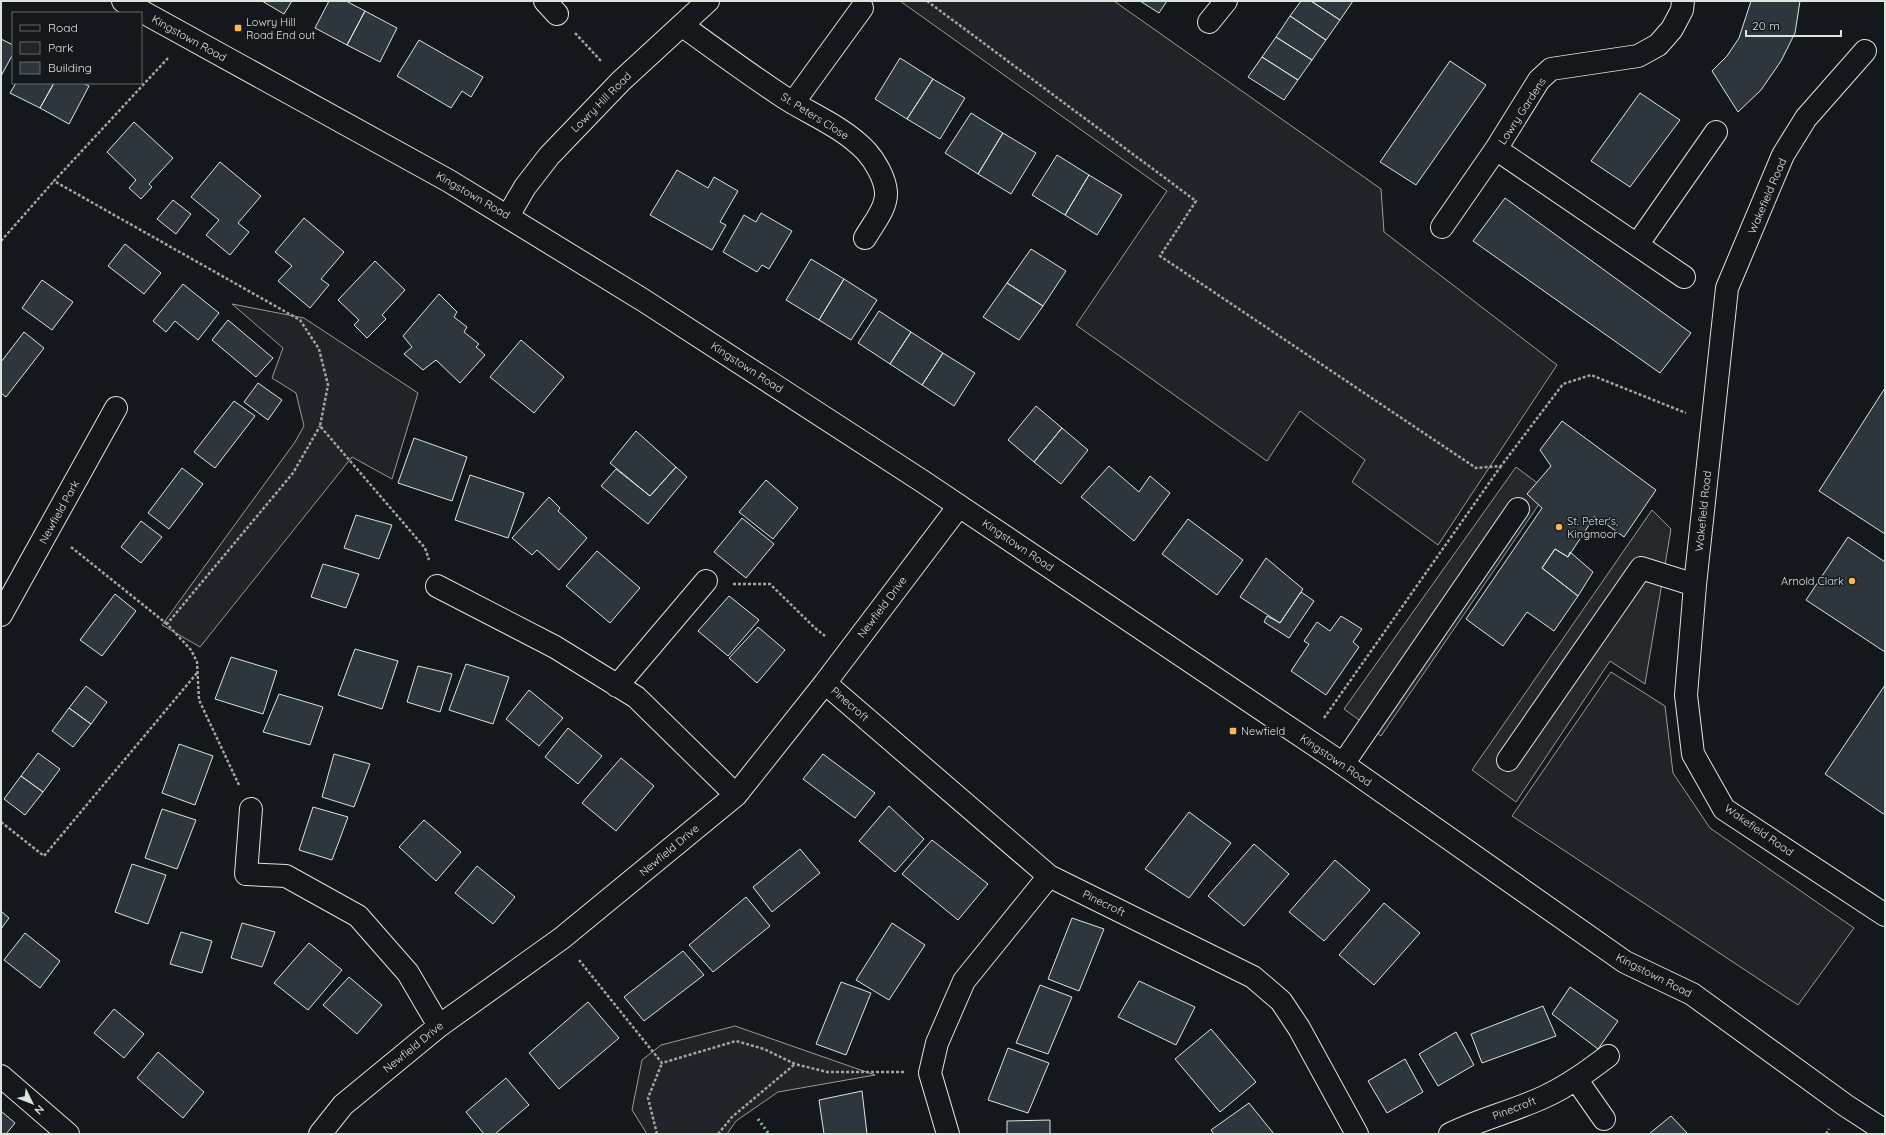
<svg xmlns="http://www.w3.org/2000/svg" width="1886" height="1135" font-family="Quicksand,sans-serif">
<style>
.green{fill:#202428;stroke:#939e99}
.parking{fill:#24282b;stroke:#939e99}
.building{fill:#2c363c;stroke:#d8e6dc}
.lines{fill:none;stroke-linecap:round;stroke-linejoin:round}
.minor-casing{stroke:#d8e6dc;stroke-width:24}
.major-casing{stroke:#d8e6dc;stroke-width:24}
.path{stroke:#9da8a2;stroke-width:2.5;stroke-dasharray:3 2;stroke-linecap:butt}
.minor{stroke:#14181c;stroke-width:22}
.major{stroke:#14181c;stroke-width:22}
.hedge{stroke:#8ac095;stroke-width:3;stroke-dasharray:2 3;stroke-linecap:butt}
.poi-dot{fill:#ffb74d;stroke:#14181c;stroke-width:1.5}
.labels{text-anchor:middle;stroke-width:3;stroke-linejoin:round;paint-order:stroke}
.poi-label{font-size:11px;fill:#d8e6dc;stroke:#14181c;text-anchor:start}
.street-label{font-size:11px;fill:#d8e6dc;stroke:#14181c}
</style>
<rect width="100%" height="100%" fill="#14181c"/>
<path class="green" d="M900 1H1114L1381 189 1384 232 1557 365 1438 545 1352 482 1365 460 1300 411 1267 461 1076 325 1167 191Z
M232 304 304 318 418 393 392 479 352 457 200 647 162 625 295 442 304 426 296 393 272 378 283 348Z
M1611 672 1665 706 1673 773 1710 828 1854 928 1798 1005 1512 816Z
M735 1026 875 1075 778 1092 736 1121 727 1134H647L632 1110 642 1060 661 1045Z"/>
<path class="parking" d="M1516 467 1548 491 1381 736 1344 709Z
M1652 510 1671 529 1645 684 1610 661 1516 802 1472 770Z"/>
<path class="building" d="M262 1H292L284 14Z
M329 1H346L365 11 347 45 315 28Z
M1140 1H1167L1159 13Z
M1301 1H1311L1340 20 1326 40 1290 16Z
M1311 1H1353L1340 20Z
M1751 1H1800L1795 33 1781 61 1761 90 1738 112 1712 71 1727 56 1739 38Z
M365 11 397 28 380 62 347 45Z
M1290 16 1326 40 1312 60 1276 37Z
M1276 37 1312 60 1298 80 1262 57Z
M1 39 13 45V54L1 76Z
M419 40 483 77 471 97 462 91 451 108 397 76Z
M1262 57 1298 80 1284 100 1248 77Z
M900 58 933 79 907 119 875 99Z
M1450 61 1486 85 1416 185 1380 162Z
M933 79 965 98 940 139 907 119Z
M16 83H54L40 108 10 93Z
M54 83H83L89 86 69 124 40 108Z
M1640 93 1680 120 1630 187 1591 161Z
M971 113 1003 133 978 174 945 153Z
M134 122 173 158 149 184 152 187 141 199 129 188 136 180 107 152Z
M1003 133 1036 153 1011 194 978 174Z
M1057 155 1089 175 1065 215 1032 195Z
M220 162 261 196 238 223 249 232 230 255 206 235 219 220 191 197Z
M677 170 708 188 714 177 738 191 720 222 726 225 712 250 650 215Z
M1089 175 1122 195 1097 235 1065 215Z
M1505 198 1691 333 1660 373 1473 241Z
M173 200 191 214 176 234 157 219Z
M761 213 792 231 769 269 762 265 757 272 723 252 744 215 756 222Z
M304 218 344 252 321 279 329 285 310 308 278 281 292 266 275 252Z
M125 244 161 273 144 294 108 266Z
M1031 249 1066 271 1043 306 1007 283Z
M811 259 844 279 819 320 786 300Z
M375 261 405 290 382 315 386 319 367 338 354 325 359 320 338 300Z
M844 279 877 300 851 340 819 320Z
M42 280 73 302 52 330 22 308Z
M1007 283 1043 306 1019 340 983 317Z
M183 284 219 313 198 340 175 321 166 332 153 321Z
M439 294 457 312 454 317 467 327 464 332 479 344 476 347 485 355 460 383 436 360 423 370 404 354 412 347 403 336Z
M879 311 911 332 890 364 858 343Z
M228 320 273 358 256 377 212 340Z
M24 332 44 348 6 397 1 393V362Z
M911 332 943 353 922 385 890 364Z
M521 340 564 377 534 413 490 377Z
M943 353 975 373 954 406 922 385Z
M258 383 282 400 268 420 244 402Z
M1885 388V534L1819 491Z
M234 401 255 416 215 468 194 452Z
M1036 406 1062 428 1034 462 1008 440Z
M1562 421 1656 490 1624 537 1595 516 1568 557 1555 549 1542 568 1578 596 1554 631 1527 612 1503 646 1466 619 1542 508 1527 494 1551 466 1540 450Z
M1062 428 1088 450 1061 484 1034 462Z
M636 431 676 467 650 496 610 463Z
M414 438 467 457 452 501 398 483Z
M1109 466 1139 492 1150 476 1170 493 1134 541 1081 497Z
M676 467 687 477 648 524 601 486 616 469 650 496Z
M182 468 203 484 169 529 148 513Z
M470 475 524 493 508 538 455 520Z
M766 480 798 508 773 539 739 512Z
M549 497 560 508 558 511 587 538 559 570 537 550 532 555 512 538Z
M356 515 392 525 379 559 344 548Z
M742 518 774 544 746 578 714 552Z
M1188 519 1243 560 1217 595 1162 554Z
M141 521 162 537 141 563 121 547Z
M1848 537 1885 562V652L1806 600Z
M1555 549 1568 557 1570 552 1593 572 1578 596 1542 568Z
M597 551 640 588 610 623 566 586Z
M1266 558 1303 589 1280 623 1240 597Z
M323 564 359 574 346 608 311 597Z
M1301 592 1314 601 1289 638 1264 622 1267 616 1280 623Z
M115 594 136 611 102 656 80 640Z
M729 596 759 620 728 656 698 631Z
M1341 616 1362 629 1353 642 1359 647 1326 695 1291 671 1309 644 1304 641 1317 622 1330 631Z
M758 627 785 650 757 683 729 658Z
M355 649 398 661 382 709 338 695Z
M231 657 277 671 263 714 215 699Z
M466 664 509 677 493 724 449 710Z
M418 666 452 674 440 712 407 702Z
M1885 685V815L1825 774Z
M86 686 107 702 91 724 69 708Z
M529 690 563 718 539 746 506 719Z
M279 694 323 707 310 745 263 732Z
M69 708 91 724 73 747 52 731Z
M568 728 602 756 578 784 545 757Z
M179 744 213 756 195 805 162 793Z
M38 753 60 769 43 792 21 776Z
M334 754 370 764 354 807 322 797Z
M823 754 875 793 855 818 803 779Z
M621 758 654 786 616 831 582 803Z
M21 776 43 792 25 815 4 799Z
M889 806 924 839 895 872 859 841Z
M313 807 348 817 332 860 299 850Z
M162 809 196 820 177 869 145 858Z
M1189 812 1231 843 1189 898 1145 869Z
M424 820 461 852 436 881 399 847Z
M932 840 988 884 958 920 902 874Z
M1254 844 1289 874 1244 926 1208 896Z
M800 849 820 873 772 912 753 887Z
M1335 860 1370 890 1324 941 1289 912Z
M132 864 166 875 148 924 115 912Z
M477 866 515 897 493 924 455 893Z
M746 897 770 926 713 972 689 945Z
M1384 903 1420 933 1374 985 1339 955Z
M1 911 9 918 1 929Z
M1072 918 1104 929 1079 991 1048 979Z
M242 923 275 932 262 967 231 958Z
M892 923 925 945 889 1000 856 980Z
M181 932 212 941 202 973 170 964Z
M25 933 60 961 40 988 4 960Z
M309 943 342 970 308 1010 274 983Z
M683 951 704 975 644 1021 624 997Z
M349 977 382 1005 357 1034 323 1005Z
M1139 981 1195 1007 1176 1045 1118 1017Z
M841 982 871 993 846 1055 816 1044Z
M1040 985 1072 997 1048 1054 1016 1043Z
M1570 987 1618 1021 1598 1049 1552 1014Z
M588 1002 619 1038 559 1089 529 1053Z
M1543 1006 1556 1036 1482 1063 1471 1034Z
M114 1009 144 1034 124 1058 94 1033Z
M1211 1029 1256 1082 1220 1112 1175 1059Z
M1456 1032 1474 1065 1438 1086 1419 1054Z
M1008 1048 1049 1063 1028 1113 988 1100Z
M158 1052 204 1092 183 1118 137 1078Z
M1405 1059 1423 1092 1387 1113 1368 1081Z
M506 1078 529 1105 495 1134H484L466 1112Z
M862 1091 867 1134H824L819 1100Z
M1249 1103 1274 1134H1214L1211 1130Z
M1 1111 15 1123 6 1134H1Z
M1671 1116 1688 1134H1649Z
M1050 1120V1134H1007V1121Z"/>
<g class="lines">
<g class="minor-casing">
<path id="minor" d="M545 1 557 14
M1209 22 1226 1
M683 26C716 50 750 75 785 98 812 115 843 127 866 151 875 161 885 178 886 192 887 208 873 224 865 238
M1865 51 1806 118 1783 155 1727 288 1695 585 1686 695 1693 754 1724 809 1885 915
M793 103 862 8
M1496 149 1684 277
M508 216 525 187 549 156 621 81 708 1
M1442 227 1496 149 1539 80 1551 69 1638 56 1658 45 1672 29 1682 10 1683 1
M1637 245 1716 132
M437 586 555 647 636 697 736 795
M1 615 116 408
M825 683 1049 876 1253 977 1281 1001 1299 1028 1357 1134
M617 686 706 581
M1508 760 1641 568 1695 585
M1343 764 1518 509
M251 809 246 874 286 876 358 916 408 973 439 1026
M1 1076 68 1134
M1576 1079 1604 1119
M320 1134 343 1105 439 1026 562 938 736 795 825 683 959 506
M948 1134 930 1073 937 1043 964 981 1049 876
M1450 1134C1480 1119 1514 1111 1544 1097 1568 1086 1588 1071 1608 1056"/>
</g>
<g class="major-casing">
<path id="major" d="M123 1 449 181 643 300 922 481 1343 764 1625 962 1692 994 1845 1105 1885 1131"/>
</g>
<path class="path" d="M927 1 1196 201 1160 256 1476 468 1501 466 1563 384 1591 375 1686 413
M575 33 602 62
M168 58 54 181 300 320 319 349 328 385 320 426 425 548 429 560
M1 241 54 181
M71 547 167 624
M733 584H770L815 628 825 636
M1324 718 1501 466
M239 785 199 700 197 662 191 650 167 624 293 473 320 426
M1 822 44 856 197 673
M579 960 662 1063 736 1041 764 1049 795 1064 827 1072H904
M657 1134 648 1098 662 1063
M718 1134 732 1117 795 1064
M1826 1134 1829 1129"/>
<use href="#minor" class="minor"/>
<use href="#major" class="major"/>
<path class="hedge" d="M758 1119 769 1134"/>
</g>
<g class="poi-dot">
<rect x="234" y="24" width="8" height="8" rx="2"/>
<circle cx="1559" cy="527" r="4"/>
<circle cx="1852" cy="581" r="4"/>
<rect x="1229" y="727" width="8" height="8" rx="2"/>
</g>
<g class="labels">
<g class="poi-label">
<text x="246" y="26">Lowry Hill<tspan x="246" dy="13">Road End out</tspan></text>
<text x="1567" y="525">St. Peter's,<tspan x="1567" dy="13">Kingmoor</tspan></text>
<text x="1844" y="585" text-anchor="end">Arnold Clark</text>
<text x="1241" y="735">Newfield</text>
</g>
<g class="street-label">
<text transform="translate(189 38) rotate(29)" y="4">Kingstown Road</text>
<text transform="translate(601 102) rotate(-45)" y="4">Lowry Hill Road</text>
<text transform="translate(1522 111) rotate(-57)" y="4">Lowry Gardens</text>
<text transform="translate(815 116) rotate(32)" y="4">St. Peters Close</text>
<text transform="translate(473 195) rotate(30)" y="4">Kingstown Road</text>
<text transform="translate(1767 196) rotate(-67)" y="4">Wakefield Road</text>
<text transform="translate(747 367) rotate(33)" y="4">Kingstown Road</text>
<text transform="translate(1703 511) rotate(-84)" y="4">Wakefield Road</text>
<text transform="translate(59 512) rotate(-61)" y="4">Newfield Park</text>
<text transform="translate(1018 545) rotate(34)" y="4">Kingstown Road</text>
<text transform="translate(882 607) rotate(-53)" y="4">Newfield Drive</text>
<text transform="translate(850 704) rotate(41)" y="4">Pinecroft</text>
<text transform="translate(1336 760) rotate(34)" y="4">Kingstown Road</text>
<text transform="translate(1759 830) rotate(35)" y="4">Wakefield Road</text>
<text transform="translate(669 850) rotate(-40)" y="4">Newfield Drive</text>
<text transform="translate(1104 903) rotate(26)" y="4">Pinecroft</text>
<text transform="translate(1654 975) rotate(27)" y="4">Kingstown Road</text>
<text transform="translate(413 1047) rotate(-39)" y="4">Newfield Drive</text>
<text transform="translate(1514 1108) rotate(-21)" y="4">Pinecroft</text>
</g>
</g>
<rect width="1886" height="1135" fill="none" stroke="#d8e6dc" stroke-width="4"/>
<rect x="12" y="12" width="130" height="72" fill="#14181c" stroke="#626a69"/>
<rect x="20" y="25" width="20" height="6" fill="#14181c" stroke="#626a69"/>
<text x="48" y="32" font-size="12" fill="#d8e6dc">Road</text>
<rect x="20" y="42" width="20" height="12" fill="#202428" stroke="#626a69"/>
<text x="48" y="52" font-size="12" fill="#d8e6dc">Park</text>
<rect x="20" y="62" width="20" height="12" fill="#2c363c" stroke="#626a69"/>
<text x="48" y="72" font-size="12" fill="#d8e6dc">Building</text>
<g transform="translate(32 1103) rotate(133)" stroke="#14181c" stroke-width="3" paint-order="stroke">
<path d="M0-3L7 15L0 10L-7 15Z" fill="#d8e6dc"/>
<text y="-6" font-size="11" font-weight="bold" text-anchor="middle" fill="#d8e6dc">N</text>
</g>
<path d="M1746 30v6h95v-6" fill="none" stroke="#d8e6dc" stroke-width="2"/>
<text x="1752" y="30" font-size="12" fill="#d8e6dc" stroke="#14181c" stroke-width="3" paint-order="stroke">20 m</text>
</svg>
